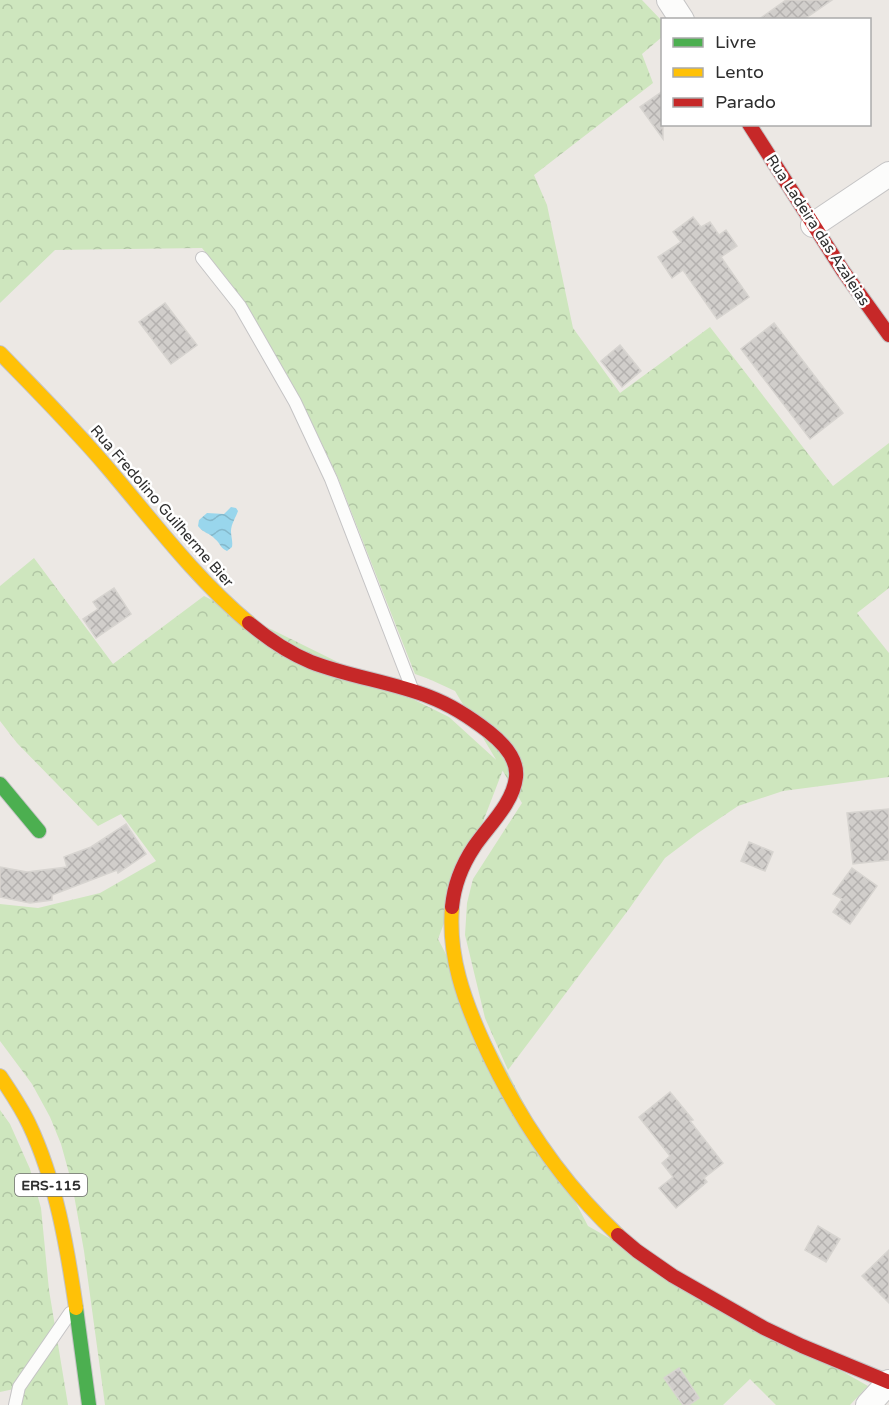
<svg xmlns="http://www.w3.org/2000/svg" width="889" height="1405" font-family="'Varela Round',sans-serif">
<style>
.forest{fill:url(#forest-crowns)}
.water{fill:url(#water-waves)}
.building{fill:url(#building-cross-hatch);stroke:#d7d4d0;stroke-width:1.5}
.lines{fill:none;stroke-linecap:round;stroke-linejoin:round}
.lane-casing{stroke:#c5c4c5;stroke-width:14}
.street-casing{stroke:#c5c4c5;stroke-width:26}
.fast-casing{stroke:#c5c4c5;stroke-width:16}
.slow-casing{stroke:#c5c4c5;stroke-width:16}
.jam-casing{stroke:#c5c4c5;stroke-width:16}
.lane{stroke:#fcfcfb;stroke-width:12}
.street{stroke:#fcfcfb;stroke-width:24}
.fast{stroke:#4caf50;stroke-width:14}
.slow{stroke:#ffc107;stroke-width:14}
.jam{stroke:#c62828;stroke-width:14}
.labels{text-anchor:middle;stroke-width:5;stroke-linejoin:round;paint-order:stroke}
.shield{fill:#fff;stroke:#6d6d6d;stroke-width:1.5}
.shield-label{font-size:14px;font-weight:bold;fill:#2e2e2e}
.street-label{font-size:15px;fill:#2e2e2e;stroke:#fff}
</style>
<defs>
<pattern id="forest-crowns" width="20" height="18" patternUnits="userSpaceOnUse" patternTransform="scale(1.5)"><rect width="20" height="18" fill="#cee6be"/><path d="M2 6a3 3 0 1 1 6 0M12 15a3 3 0 1 1 6 0" fill="none" stroke="#b1c6a4"/></pattern>
<pattern id="water-waves" width="16" height="10" patternUnits="userSpaceOnUse" patternTransform="scale(1.5)"><rect width="16" height="10" fill="#99d6ec"/><path d="M0 5q4-4 8 0t8 0" fill="none" stroke="#84b8cb"/></pattern>
<pattern id="building-cross-hatch" width="8" height="8" patternUnits="userSpaceOnUse" patternTransform="scale(1.5)"><rect width="8" height="8" fill="#d1cecb"/><path d="M0 0l8 8M0 8l8-8" fill="none" stroke="#b4b1af"/></pattern>
</defs>
<rect width="100%" height="100%" fill="#ece8e4"/>
<path class="forest" d="M0 0H642L662 21V37L642 54 653 83 534 175 547 205 573 328 620 393 710 327 833 486 889 443V588L857 613 889 653V777L783 791 738 806 698 833 665 858 629 909 508 1070 485 1018 465 935 467 903 473 879 522 803 455 691 429 679 415 674 338 478 301 400 244 301 202 248 55 250 0 303Z
M34 558 113 664 204 596 449 717 504 767 438 939 588 1226 868 1386 850 1405H776L750 1379 723 1405H105L84 1251 72 1184 61 1144 50 1117 32 1084 0 1041V904L38 908 100 893 156 861 121 814 98 826 17 743 0 721V586Z
M0 1110 10 1124 30 1169 41 1208 49 1290 68 1405H16L14 1389 0 1392Z"/>
<path class="water" d="M231 507 236 508 238 511C236 517 231 524 231 531 231 537 233 541 232 547L227 551C220 548 221 544 215 539 210 533 203 533 198 526L199 520 207 513 224 514Z"/>
<path class="building" d="M786 0H832L803 20H758Z
M663 91V139L640 107Z
M693 217 701 227 710 222 719 235 726 230 737 246 721 257 749 297 717 319 683 270 672 278 658 257 681 242 673 232Z
M165 303 197 345 171 364 139 322Z
M774 323 843 413 810 439 741 349Z
M620 345 641 371 622 387 601 361Z
M114 588 131 614 96 638 83 619 98 609 93 602Z
M889 809V860L853 864 847 813Z
M126 824 146 854 118 873 117 870 52 895V900L30 903 0 897V867L27 872 67 867 64 857 91 847Z
M749 842 773 852 765 871 741 861Z
M852 868 877 886 850 924 833 912 842 899 833 894Z
M670 1092 693 1120 690 1121 723 1163 704 1178 707 1182 676 1208 659 1188 673 1177 662 1163 670 1156 639 1117Z
M818 1226 840 1239 826 1262 805 1250Z
M889 1250V1303L862 1276Z
M679 1368 699 1398 689 1405H683L664 1378Z"/>
<g class="lines">
<g class="lane-casing">
<path id="lane" d="M202 258 240 306 295 402 331 479 411 686
M15 1405 19 1387 70 1313"/>
</g>
<g class="street-casing">
<path id="street" d="M669 0 682 20
M813 225 889 174
M868 1405 889 1382"/>
</g>
<g class="fast-casing">
<path id="fast" d="M0 784 39 831
M76 1308 89 1405"/>
</g>
<g class="slow-casing">
<path id="slow" d="M0 353C36 390 73 427 107 467 153 521 195 578 249 623
M452 907C448 956 464 1000 484 1044 517 1116 560 1181 618 1235
M0 1076C10 1091 21 1107 29 1124 56 1181 67 1246 76 1308"/>
</g>
<g class="jam-casing">
<path id="jam" d="M749 124 843 271 889 335
M249 623C268 639 289 653 311 662 350 677 392 682 430 697 451 705 471 718 489 732 503 743 518 758 516 777 513 804 488 826 474 847 462 865 454 886 452 907
M618 1235 637 1251 673 1276 764 1328 802 1346 889 1382"/>
</g>
<use href="#lane" class="lane"/>
<use href="#street" class="street"/>
<use href="#fast" class="fast"/>
<use href="#slow" class="slow"/>
<use href="#jam" class="jam"/>
</g>
<g class="labels">
<rect class="shield" x="15" y="1174" width="72" height="22" rx="4.5"/>
<g class="shield-label">
<text x="51" y="1190">ERS-115</text>
</g>
<g class="street-label">
<text transform="translate(818 230) rotate(57)" y="5">Rua Ladeira das Azaleias</text>
<text transform="translate(162 506) rotate(49)" y="5">Rua Fredolino Guilherme Bier</text>
</g>
</g>
<rect x="661" y="18" width="210" height="108" fill="#ffffff" stroke="#ababab" stroke-width="1.5"/>
<rect x="673" y="38" width="30" height="9" fill="#4caf50" stroke="#ababab" stroke-width="1.5"/>
<text x="715" y="48" font-size="18" fill="#2e2e2e">Livre</text>
<rect x="673" y="68" width="30" height="9" fill="#ffc107" stroke="#ababab" stroke-width="1.5"/>
<text x="715" y="78" font-size="18" fill="#2e2e2e">Lento</text>
<rect x="673" y="98" width="30" height="9" fill="#c62828" stroke="#ababab" stroke-width="1.5"/>
<text x="715" y="108" font-size="18" fill="#2e2e2e">Parado</text>
</svg>
